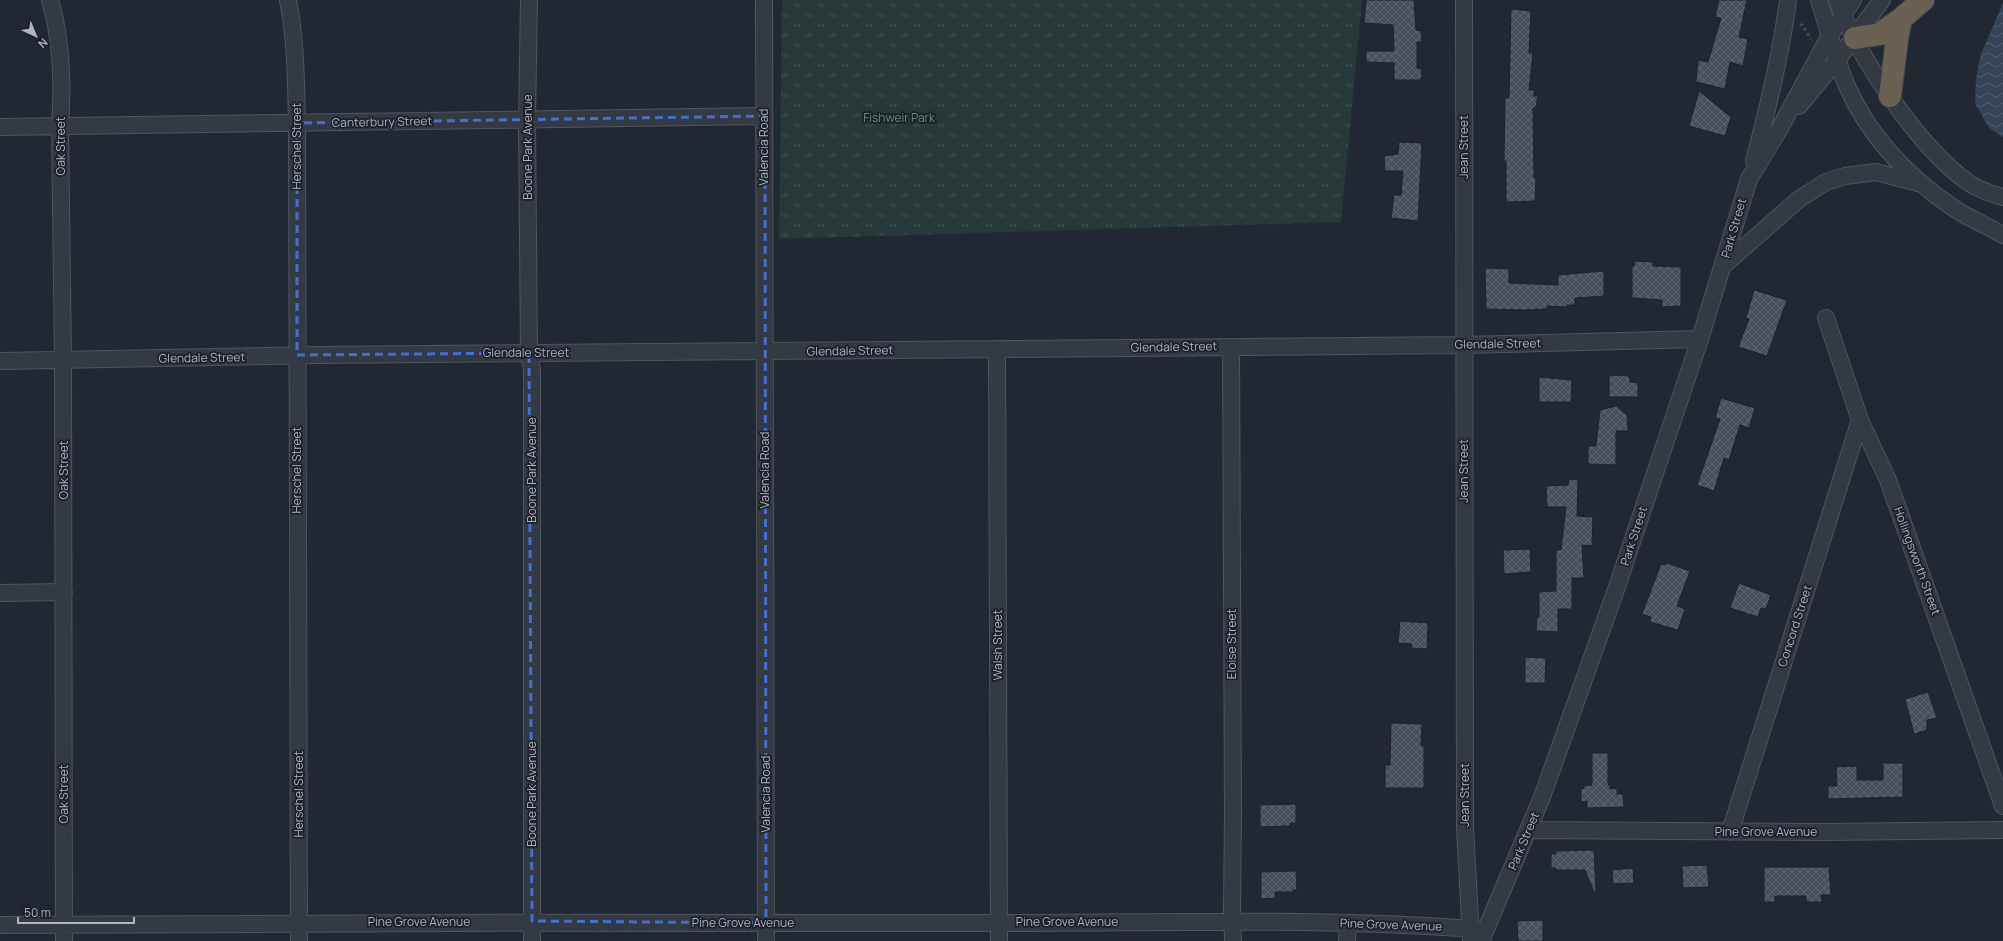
<svg xmlns="http://www.w3.org/2000/svg" width="2003" height="941" font-family="Manrope,sans-serif">
<style>
.park{fill:url(#park-tufts)}
.water{fill:url(#water-waves)}
.building{fill:url(#building-cross-hatch);stroke:#1c212b}
.lines{fill:none;stroke-linecap:round;stroke-linejoin:round}
.minor-casing{stroke:#4f555f;stroke-width:18}
.highway-casing{stroke:#3f454f;stroke-width:24}
.path{stroke:#445356;stroke-width:2.5;stroke-dasharray:3 3;stroke-linecap:butt}
.minor{stroke:#343a44;stroke-width:16}
.highway{stroke:#6a6152;stroke-width:22}
.marked{fill:none;stroke:#486dd1;stroke-width:3;stroke-dasharray:8 5;stroke-linejoin:round}
.labels{text-anchor:middle;stroke-width:3.5;stroke-linejoin:round;paint-order:stroke}
.park-label{font-size:12px;fill:#688f72;stroke:#1a1f29}
.street-label{font-size:12px;fill:#aeb5c1;stroke:#1a1f29}
</style>
<defs>
<pattern id="park-tufts" width="24" height="20" patternUnits="userSpaceOnUse"><rect width="24" height="20" fill="#273839"/><path d="M3 7l-1-3M5 7V3M7 7l1-3M15 17l-1-3M17 17v-4M19 17l1-3" fill="none" stroke="#445354"/></pattern>
<pattern id="water-waves" width="16" height="10" patternUnits="userSpaceOnUse"><rect width="16" height="10" fill="#364459"/><path d="M0 5q4-4 8 0t8 0" fill="none" stroke="#515d6f"/></pattern>
<pattern id="building-cross-hatch" width="8" height="8" patternUnits="userSpaceOnUse"><rect width="8" height="8" fill="#474f5d"/><path d="M0 0l8 8M0 8l8-8" fill="none" stroke="#5f6672"/></pattern>
</defs>
<rect width="100%" height="100%" fill="#212833"/>
<path class="park" d="M782 0H1362L1341 222 779 239Z"/>
<path class="water" d="M2003 3V137L1989 128 1975 103 1976 79 1981 54Z"/>
<path class="building" d="M1366 0H1414L1416 30 1421 31 1422 42H1417V68L1422 69 1421 80H1394V63L1366 62V51H1394L1393 25 1364 23Z
M1719 0H1747L1739 37 1748 39 1743 66 1730 62 1725 89 1696 82 1698 60 1708 62 1721 18 1715 17Z
M1511 9 1531 11 1529 53H1533L1529 90H1534V96H1538L1536 107 1533 108 1534 178H1536L1535 201 1506 202V161H1504L1505 98H1509Z
M1699 91 1731 117 1725 136 1689 126Z
M1399 142 1422 143 1418 221 1391 218 1394 195H1401L1403 171H1385L1384 156 1398 154Z
M1635 261 1653 262V266L1681 267V306L1662 307V300L1632 298V266H1634Z
M1485 268 1509 269V283L1558 285V275L1604 271V296L1575 298V305H1567V307L1547 306V309L1524 310 1486 309Z
M1754 290 1787 300 1767 356 1738 347 1749 319 1746 318Z
M1609 375 1629 376 1630 382 1638 383V397H1609Z
M1539 377 1572 380 1571 402H1539Z
M1721 398 1755 408 1749 428 1740 425 1729 460 1724 458 1714 491 1697 485 1720 419 1715 418Z
M1616 406 1627 415 1628 431H1616V465L1588 464V446H1596L1600 410Z
M1569 479 1578 480 1577 516 1593 517 1592 546 1582 545 1584 578H1572V609H1558V632L1536 631 1537 617H1539V592L1556 591V550H1561L1566 507H1547L1546 486 1568 485Z
M1530 549 1531 572 1504 574 1503 550Z
M1667 563 1690 571 1677 606 1685 609 1678 630 1650 622 1651 617 1642 614 1661 564 1666 565Z
M1739 583 1771 595 1766 609 1761 608 1758 617 1730 608Z
M1400 621 1428 623 1427 649 1411 648 1412 644 1398 643Z
M1525 657 1546 658 1545 683H1525Z
M1928 692 1937 718 1927 720V730L1914 734 1905 699Z
M1391 723 1422 724 1421 746H1424V788H1385V765H1390Z
M1592 753H1608V785H1610V789L1617 788V794H1623L1624 807 1587 808V801L1581 802V789L1584 788V786L1592 785Z
M1883 763H1903V797L1828 799V786H1837L1836 767 1857 766V780H1883Z
M1296 804V823H1290V826L1260 827V805Z
M1594 850 1596 892H1594L1585 870H1556V868H1551V854H1556V851Z
M1707 865 1709 887 1683 888 1682 866Z
M1764 867H1829L1831 895H1821L1822 902H1806V896H1775V902H1764Z
M1633 868 1634 883 1613 884 1612 870Z
M1296 871 1297 890H1293V892H1275V898L1261 899V872Z
M1543 920V941H1518L1517 921Z"/>
<g class="lines">
<g class="minor-casing">
<path id="minor" d="M50 0C62 41 63 84 60 126L63 361 64 941
M288 0C296 41 296 82 297 123L299 941
M529 0 527 120 529 353 532 371V941
M764 0 766 941
M1464 0 1465 827 1471 939
M1819 0C1828 28 1835 57 1846 84 1868 135 1907 176 1952 207 1968 218 1986 225 2003 235
M1837 0C1858 57 1919 148 1969 183 1979 190 1992 194 2003 197
M1799 106 1837 60 1882 0
M0 127 765 116
M1754 161C1768 108 1781 55 1788 0
M1724 265 1799 199 1826 182 1845 176 1876 172 1918 183
M1826 318 1860 420 1888 480 2003 806
M1231 347 1233 816 1232 909 1233 941
M997 349 999 941
M0 361 317 355 1464 345 1700 339
M0 593 64 592
M1529 830 1822 832 2003 830
M1730 832 1860 420
M0 925C334 923 667 922 1001 923 1163 923 1325 917 1486 930
M1347 941 1348 923
M1481 941 1542 797 1617 587 1700 339 1749 179 1779 130 1830 35 1853 0"/>
</g>
<g class="highway-casing">
<path id="highway" d="M1855 38 1880 34 1901 19 1923 0
M1890 96 1897 39 1901 19"/>
</g>
<path class="path" d="M1800 24 1802 25 1811 39"/>
<use href="#minor" class="minor"/>
<use href="#highway" class="highway"/>
</g>
<path class="marked" d="M765 116 766 923 532 921 529 353 297 355V123Z"/>
<g class="labels">
<g class="park-label">
<text x="899" y="122">Fishweir Park</text>
</g>
<g class="street-label">
<text transform="translate(382 122) rotate(-1)" y="4">Canterbury Street</text>
<text transform="translate(61 146) rotate(-90)" y="4">Oak Street</text>
<text transform="translate(297 146) rotate(-90)" y="4">Herschel Street</text>
<text transform="translate(528 147) rotate(-90)" y="4">Boone Park Avenue</text>
<text transform="translate(764 147) rotate(-90)" y="4">Valencia Road</text>
<text transform="translate(1464 147) rotate(-90)" y="4">Jean Street</text>
<text transform="translate(1734 228) rotate(-74)" y="4">Park Street</text>
<text transform="translate(1498 344) rotate(-1)" y="4">Glendale Street</text>
<text transform="translate(1174 347) rotate(-1)" y="4">Glendale Street</text>
<text transform="translate(850 351) rotate(-1)" y="4">Glendale Street</text>
<text x="526" y="357">Glendale Street</text>
<text transform="translate(202 358) rotate(-1)" y="4">Glendale Street</text>
<text transform="translate(64 470) rotate(-90)" y="4">Oak Street</text>
<text transform="translate(297 470) rotate(-90)" y="4">Herschel Street</text>
<text transform="translate(532 470) rotate(-90)" y="4">Boone Park Avenue</text>
<text transform="translate(765 470) rotate(-90)" y="4">Valencia Road</text>
<text transform="translate(1464 471) rotate(-90)" y="4">Jean Street</text>
<text transform="translate(1634 536) rotate(-72)" y="4">Park Street</text>
<text transform="translate(1917 561) rotate(70)" y="4">Hollingsworth Street</text>
<text transform="translate(1795 626) rotate(-72)" y="4">Concord Street</text>
<text transform="translate(1232 644) rotate(-90)" y="4">Eloise Street</text>
<text transform="translate(998 645) rotate(-90)" y="4">Walsh Street</text>
<text transform="translate(64 794) rotate(-90)" y="4">Oak Street</text>
<text transform="translate(299 794) rotate(-90)" y="4">Herschel Street</text>
<text transform="translate(532 794) rotate(-90)" y="4">Boone Park Avenue</text>
<text transform="translate(766 794) rotate(-90)" y="4">Valencia Road</text>
<text transform="translate(1465 795) rotate(-90)" y="4">Jean Street</text>
<text x="1766" y="836">Pine Grove Avenue</text>
<text transform="translate(1524 841) rotate(-67)" y="4">Park Street</text>
<text x="419" y="926">Pine Grove Avenue</text>
<text x="1067" y="926">Pine Grove Avenue</text>
<text x="743" y="927">Pine Grove Avenue</text>
<text transform="translate(1391 925) rotate(2)" y="4">Pine Grove Avenue</text>
</g>
</g>
<g transform="translate(36 36) rotate(136)" stroke="#1a1f29" stroke-width="3" paint-order="stroke">
<path d="M0-3L7 15L0 10L-7 15Z" fill="#aeb5c1"/>
<text y="-6" font-size="11" font-weight="bold" text-anchor="middle" fill="#aeb5c1">N</text>
</g>
<path d="M18 917v6h116v-6" fill="none" stroke="#aeb5c1" stroke-width="2"/>
<text x="24" y="917" font-size="12" fill="#aeb5c1" stroke="#1a1f29" stroke-width="3" paint-order="stroke">50 m</text>
</svg>
